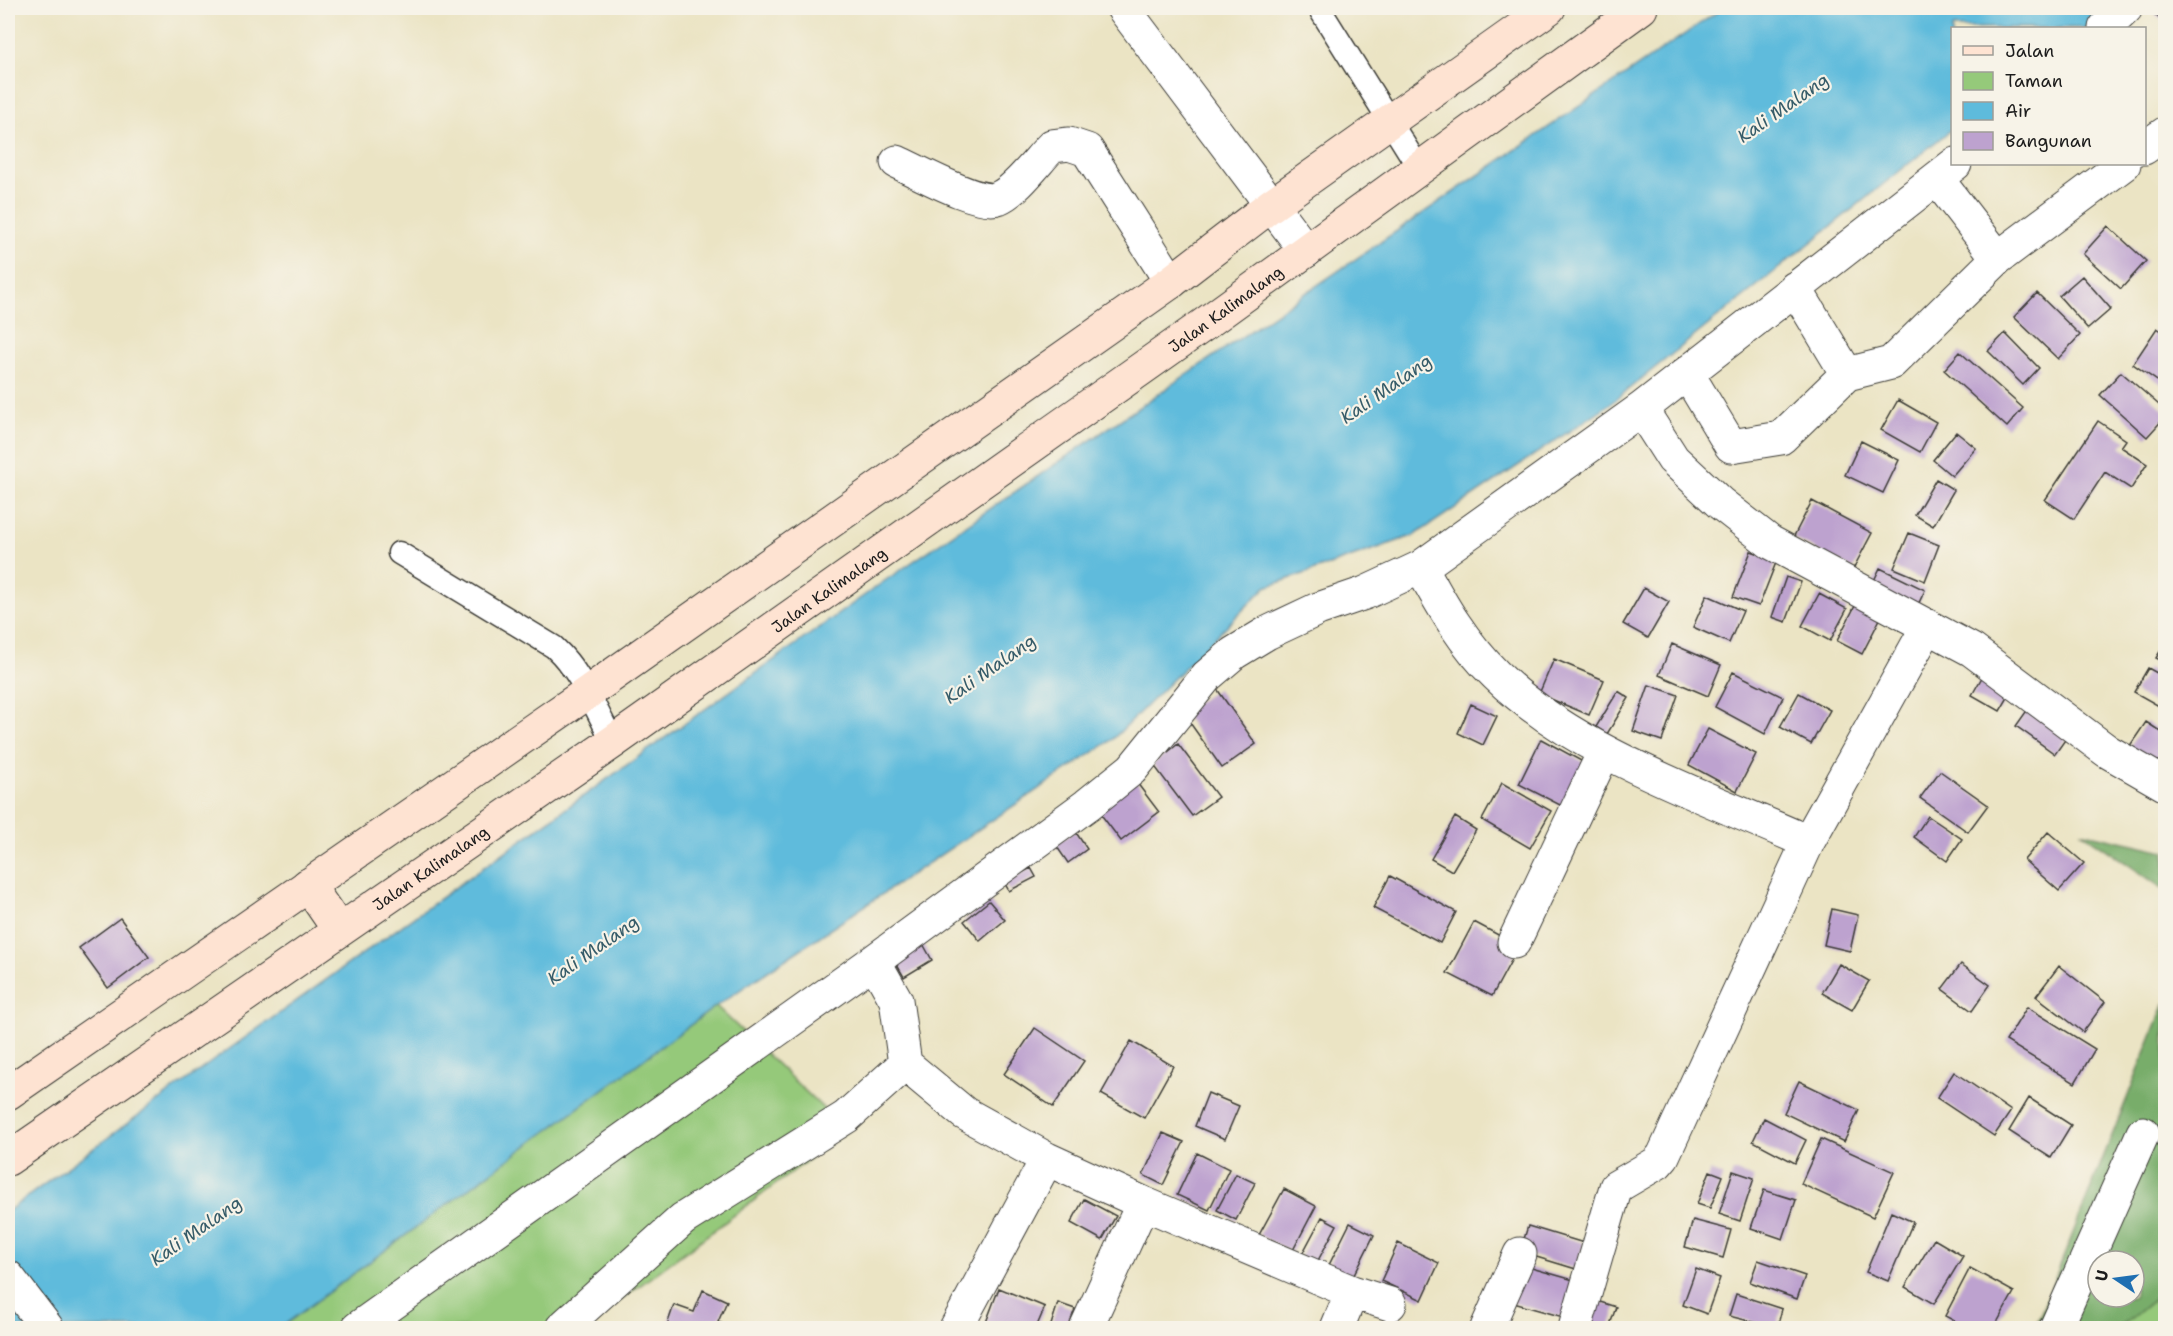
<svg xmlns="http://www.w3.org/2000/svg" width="2173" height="1336" font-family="'Shantell Sans',sans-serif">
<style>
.green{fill:#95c97a;stroke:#58724b;stroke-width:1.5}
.forest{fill:#78ad6a;stroke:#4a6443;stroke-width:1.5;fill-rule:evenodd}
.water{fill:#5ebbdc;stroke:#3d6c7c;stroke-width:1.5}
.building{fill:#bda2cf}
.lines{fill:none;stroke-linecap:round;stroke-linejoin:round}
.lane-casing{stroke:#3b3a35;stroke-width:25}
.street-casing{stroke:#3b3a35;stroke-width:35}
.secondary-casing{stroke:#3b3a35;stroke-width:35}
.lane{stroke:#fff;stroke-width:22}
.street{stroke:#fff;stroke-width:33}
.secondary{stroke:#fee3d2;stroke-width:33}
.labels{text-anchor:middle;stroke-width:4.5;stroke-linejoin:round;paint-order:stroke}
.street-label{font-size:16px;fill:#1c1c1c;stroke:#f7f3e8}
.water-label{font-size:18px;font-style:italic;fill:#365c69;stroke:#f7f3e8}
</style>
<rect width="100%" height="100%" fill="#f7f3e8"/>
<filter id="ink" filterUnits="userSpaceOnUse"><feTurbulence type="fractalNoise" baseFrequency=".0167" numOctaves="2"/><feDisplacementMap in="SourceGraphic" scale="12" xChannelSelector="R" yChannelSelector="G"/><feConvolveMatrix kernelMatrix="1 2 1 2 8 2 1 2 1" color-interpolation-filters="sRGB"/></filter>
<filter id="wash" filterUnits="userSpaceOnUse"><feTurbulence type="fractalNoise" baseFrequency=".008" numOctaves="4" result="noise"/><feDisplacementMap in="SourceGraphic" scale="24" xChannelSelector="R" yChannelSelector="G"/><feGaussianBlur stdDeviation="1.35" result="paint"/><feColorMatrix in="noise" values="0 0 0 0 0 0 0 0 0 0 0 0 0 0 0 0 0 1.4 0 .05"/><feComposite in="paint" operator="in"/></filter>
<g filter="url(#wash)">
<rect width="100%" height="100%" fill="#ebe4c4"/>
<path class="green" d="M716 1006 847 1131 583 1328H280Z
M2165 1290V1328H2119Z"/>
<path class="forest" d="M2081 832 2165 851V890Z
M2165 1003V1290L2119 1328H2035ZM2098 1261H2134V1297H2098Z"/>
<path class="water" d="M1723 8H2113L2085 28H1952V129L1610 404 1415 535 1266 587 1113 739 716 1006 280 1328H8V1211L218 1057 883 582Z"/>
<g id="blocks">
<path class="building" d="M2147 8H2166V24Z
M2108 226 2146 261 2121 289 2083 254Z
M2082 276 2111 309 2088 329 2059 296Z
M2037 293 2080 335 2058 359 2014 317Z
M2157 328 2166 334V387L2133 364Z
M2005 333 2039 368 2023 385 1988 351Z
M1960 352 2023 408 2007 427 1944 370Z
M2121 372 2166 411V416L2147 437 2100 395Z
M1898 400 1936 422 1920 452 1881 430Z
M2098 421 2126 440 2121 447 2147 464 2131 489 2105 472 2074 519 2045 500Z
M1956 432 1976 448 1952 476 1933 460Z
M1861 441 1899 460 1883 493 1845 475Z
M1936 479 1954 490 1933 526 1915 515Z
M1812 501 1872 533 1853 569 1793 538Z
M1909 533 1939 545 1925 581 1894 568Z
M1751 551 1777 560 1759 606 1733 597Z
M1880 568 1925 590 1915 611 1870 589Z
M1786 577 1801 582 1786 622 1772 617Z
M1644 588 1669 602 1648 638 1623 624Z
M1819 594 1847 609 1830 641 1802 626Z
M1707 595 1743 611 1729 643 1693 627Z
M1856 604 1881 617 1862 654 1837 641Z
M2166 642V663L2156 658Z
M1672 644 1721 665 1708 696 1659 675Z
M1554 659 1604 680 1589 715 1539 694Z
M2148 668 2166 678V710L2134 692Z
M1733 672 1783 697 1765 734 1715 707Z
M1985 672 2013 689 2000 711 1972 695Z
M1649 685 1678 695 1662 741 1633 731Z
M1217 689 1256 744 1222 768 1183 713Z
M1618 691 1629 698 1607 734 1596 727Z
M1799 693 1830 710 1811 744 1780 727Z
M2033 702 2072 730 2055 754 2016 726Z
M1471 704 1497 716 1483 745 1458 733Z
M2146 722 2166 735V758L2156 771 2127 750Z
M1708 729 1756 754 1737 791 1689 765Z
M1541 739 1585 763 1562 806 1519 784Z
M1178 744 1218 797 1192 816 1153 764Z
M1940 771 1988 805 1968 832 1920 798Z
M1134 779 1159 812 1121 841 1096 808Z
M1502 783 1551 811 1530 848 1482 820Z
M1928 816 1962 839 1947 861 1914 837Z
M1455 817 1476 830 1452 871 1431 859Z
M1075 831 1087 849 1068 863 1055 844Z
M2048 832 2084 863 2059 891 2024 860Z
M1031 868 1036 877 1009 891 1004 882Z
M1390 876 1456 912 1440 943 1373 908Z
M989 901 1005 920 980 941 964 921Z
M1832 909 1858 915 1850 951 1824 945Z
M120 918 149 957 108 988 79 948Z
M1474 922 1519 946 1492 996 1447 973Z
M922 942 932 960 904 977 893 958Z
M1839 964 1869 981 1852 1010 1822 993Z
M1961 964 1990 985 1972 1011 1942 989Z
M2059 966 2105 1002 2083 1032 2036 996Z
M2027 1007 2095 1049 2075 1083 2006 1041Z
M1035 1028 1084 1061 1053 1107 1004 1074Z
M1131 1041 1173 1066 1144 1118 1101 1094Z
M1954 1072 2011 1111 1994 1136 1937 1098Z
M1799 1081 1859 1110 1844 1142 1784 1113Z
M1208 1093 1239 1106 1225 1139 1195 1126Z
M2029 1098 2071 1125 2051 1158 2009 1131Z
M1764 1118 1806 1140 1795 1163 1753 1141Z
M1163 1133 1184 1142 1163 1185 1143 1175Z
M1821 1139 1894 1172 1873 1217 1801 1184Z
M1197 1153 1229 1169 1209 1210 1177 1195Z
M1710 1171 1723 1176 1710 1208 1697 1204Z
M1733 1171 1754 1178 1740 1221 1719 1214Z
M1236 1174 1255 1183 1236 1220 1217 1210Z
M1284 1189 1316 1206 1292 1252 1259 1235Z
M1764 1190 1796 1200 1783 1239 1751 1228Z
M1084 1199 1116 1216 1102 1240 1071 1223Z
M1891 1212 1913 1222 1888 1281 1866 1272Z
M1322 1217 1337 1225 1315 1266 1300 1258Z
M1693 1220 1731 1230 1723 1258 1685 1247Z
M1350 1223 1374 1235 1351 1281 1327 1269Z
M1528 1226 1584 1243 1576 1269 1520 1252Z
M1934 1239 1963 1256 1934 1304 1905 1287Z
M1398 1243 1439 1263 1422 1300 1381 1281Z
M1758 1260 1805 1276 1797 1299 1750 1282Z
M1521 1265 1577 1281 1567 1318 1510 1302Z
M1970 1268 2014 1292 1994 1328H1968L1945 1316Z
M1696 1269 1720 1278 1707 1314 1683 1305Z
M999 1288 1045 1307 1036 1328H994L985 1325Z
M703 1290 727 1301 718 1322 731 1327V1328H666L674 1305 694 1312Z
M1736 1294 1782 1309 1777 1328 1729 1316Z
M1597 1301 1616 1307 1609 1328H1588Z
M1058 1303 1075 1309 1068 1328H1050Z"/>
</g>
</g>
<g filter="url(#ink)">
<use href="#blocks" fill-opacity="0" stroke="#3b3a35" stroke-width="1.5"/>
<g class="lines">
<g class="lane-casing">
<path id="lane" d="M1319 8 1419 168
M399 553 554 647C582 673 595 708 613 742"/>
</g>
<g class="street-casing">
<path id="street" d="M1123 8 1306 251
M2105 28 2126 8
M2144 148 2166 133
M897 162C917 171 980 206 998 198 1016 191 1038 160 1052 146L1069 144 1087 150 1171 282
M1937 179 1998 258 2124 164
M1795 288 1847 374
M1687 373 1731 446 1781 438 1847 374 1891 363 1998 258
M1641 409 1673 459 1720 503 1770 542 1972 650 2107 751 2166 785
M1421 567C1442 606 1464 644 1496 675 1575 753 1707 797 1808 842
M1514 942 1604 752
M874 961 896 1000 905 1064 964 1113 1047 1159 1143 1203 1086 1328
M1143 1203 1352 1292 1390 1304
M8 1277 47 1328
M358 1328 874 961 1087 805 1132 769 1207 676 1234 653 1267 633 1318 609 1365 593 1421 567 1641 409 1955 164
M562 1328 683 1219 846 1117 905 1064
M956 1328 1047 1159
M1337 1328 1352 1292
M1487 1328 1520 1254
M1575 1328 1616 1187 1657 1163 1663 1156 1808 842 1928 626
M2056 1328 2143 1133"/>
</g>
<g class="secondary-casing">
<g id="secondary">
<path d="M308 885 339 930"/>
<path d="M8 1093 587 693 1171 282 1270 206 1549 8"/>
<path id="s1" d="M8 1159 613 742 1202 326 1641 8"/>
</g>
</g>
<use href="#lane" class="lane"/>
<use href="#street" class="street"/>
<use href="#secondary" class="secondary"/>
</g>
</g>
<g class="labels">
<g class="street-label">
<text dy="6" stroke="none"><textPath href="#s1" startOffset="1485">Jalan Kalimalang</textPath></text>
<text dy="6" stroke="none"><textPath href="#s1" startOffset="999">Jalan Kalimalang</textPath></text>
<text dy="6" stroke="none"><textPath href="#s1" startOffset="513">Jalan Kalimalang</textPath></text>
</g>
<g class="water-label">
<text transform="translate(1783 108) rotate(-35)" y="6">Kali Malang</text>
<text transform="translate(1386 389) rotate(-35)" y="6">Kali Malang</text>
<text transform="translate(990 669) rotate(-35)" y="6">Kali Malang</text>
<text transform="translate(593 950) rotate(-35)" y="6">Kali Malang</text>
<text transform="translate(196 1231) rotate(-35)" y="6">Kali Malang</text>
</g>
</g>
<rect width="2173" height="1336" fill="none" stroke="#f7f3e8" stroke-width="30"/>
<rect x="1951" y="27" width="195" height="138" fill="#f7f3e8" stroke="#9f9d96" stroke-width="1.5"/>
<rect x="1963" y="46" width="30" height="9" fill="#fee3d2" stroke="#9f9d96" stroke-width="1.5"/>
<text x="2005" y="57" font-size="18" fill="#1c1c1c">Jalan</text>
<rect x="1963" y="72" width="30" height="18" fill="#95c97a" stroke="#9f9d96" stroke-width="1.5"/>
<text x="2005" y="87" font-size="18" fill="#1c1c1c">Taman</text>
<rect x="1963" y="102" width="30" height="18" fill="#5ebbdc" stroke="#9f9d96" stroke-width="1.5"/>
<text x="2005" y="117" font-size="18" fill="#1c1c1c">Air</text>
<rect x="1963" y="132" width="30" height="18" fill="#bda2cf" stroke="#9f9d96" stroke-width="1.5"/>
<text x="2005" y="147" font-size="18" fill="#1c1c1c">Bangunan</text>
<g transform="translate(2116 1279) rotate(283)"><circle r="28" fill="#f7f3e8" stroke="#9f9d96" stroke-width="1.5"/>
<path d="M0-4.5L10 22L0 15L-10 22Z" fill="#1f6fb2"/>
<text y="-9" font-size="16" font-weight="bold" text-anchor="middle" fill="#1c1c1c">U</text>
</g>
</svg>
